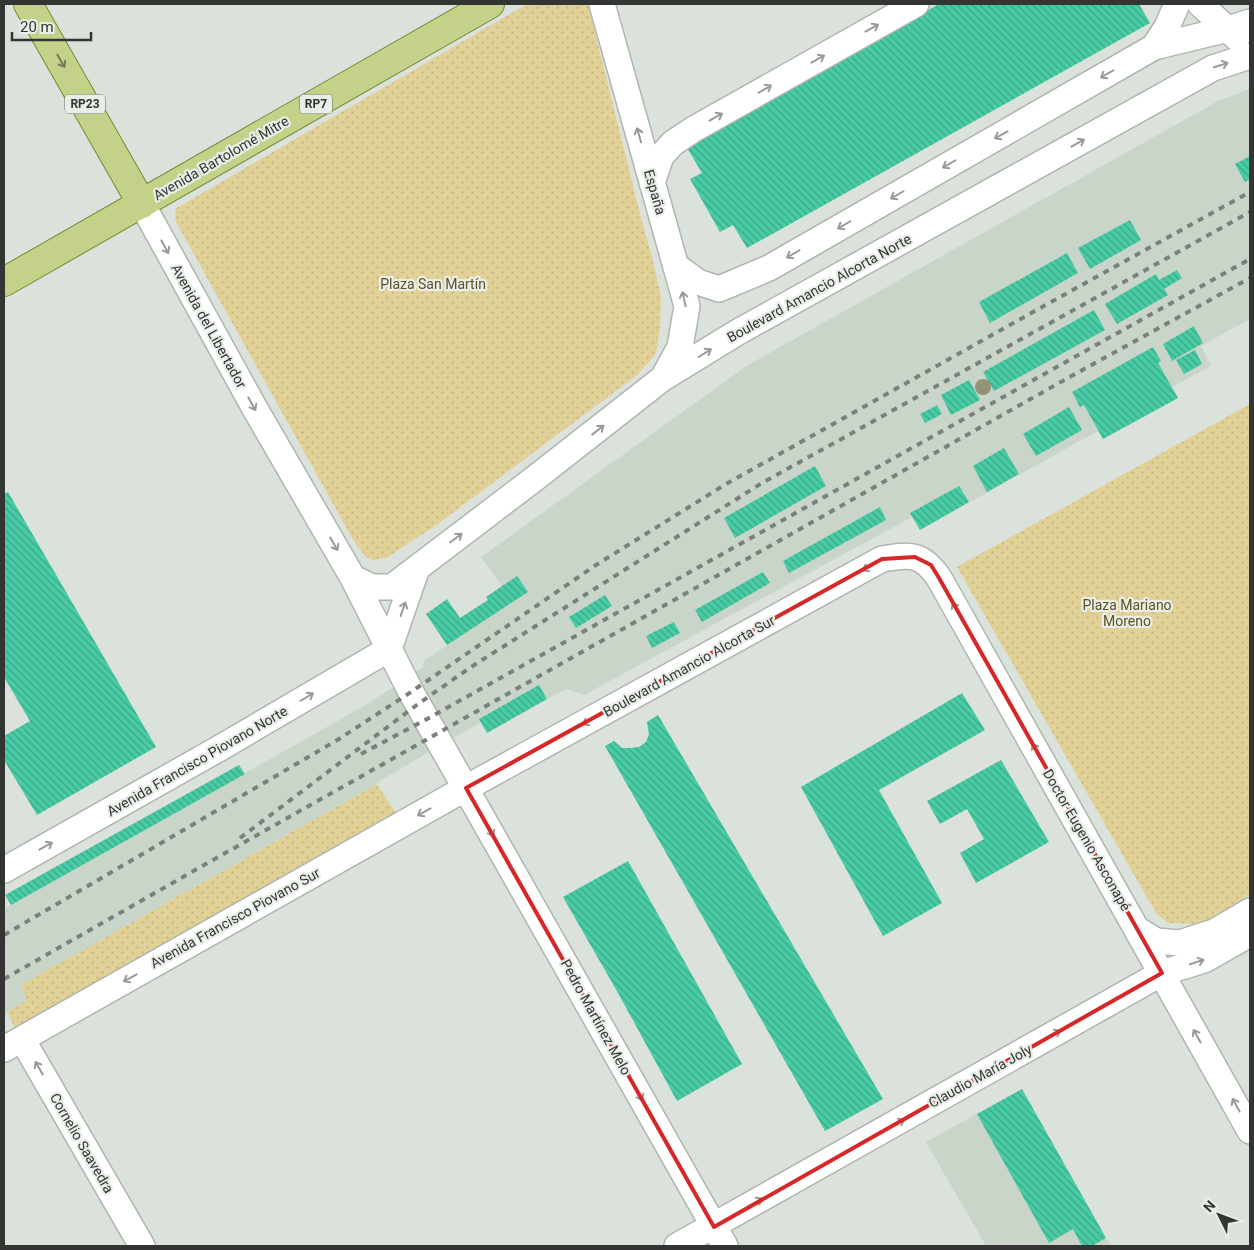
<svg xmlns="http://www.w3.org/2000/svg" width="1254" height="1250" font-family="Roboto,sans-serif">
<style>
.built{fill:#cad5ca}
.park{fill:url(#park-dots)}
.building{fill:url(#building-back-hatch)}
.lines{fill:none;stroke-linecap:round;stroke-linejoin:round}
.minor-casing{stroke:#afb5af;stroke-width:28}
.major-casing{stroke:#788838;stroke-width:30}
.minor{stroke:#fff;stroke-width:25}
.major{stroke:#c4d289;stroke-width:28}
.rail{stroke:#7c807c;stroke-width:4;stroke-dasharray:6 6;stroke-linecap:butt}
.tree{fill:#969277}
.oneway{stroke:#989a98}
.oneway2{stroke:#747c59}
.marked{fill:none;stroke:#d62828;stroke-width:4;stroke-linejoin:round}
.labels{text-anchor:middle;stroke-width:4.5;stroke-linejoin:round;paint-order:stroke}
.shield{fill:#e9eee8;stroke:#696c69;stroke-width:1}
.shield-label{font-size:12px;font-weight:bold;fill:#323532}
.street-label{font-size:14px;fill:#323532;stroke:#e9eee8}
.park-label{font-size:14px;fill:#5d5126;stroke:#e9eee8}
</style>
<defs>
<pattern id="park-dots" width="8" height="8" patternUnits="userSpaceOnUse" patternTransform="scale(1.25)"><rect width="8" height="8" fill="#e2d196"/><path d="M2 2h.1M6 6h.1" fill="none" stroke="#c2b482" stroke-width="1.8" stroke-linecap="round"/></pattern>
<pattern id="building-back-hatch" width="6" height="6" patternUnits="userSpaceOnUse" patternTransform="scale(1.25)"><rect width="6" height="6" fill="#48cca5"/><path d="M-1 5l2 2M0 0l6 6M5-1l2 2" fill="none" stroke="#3da687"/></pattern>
</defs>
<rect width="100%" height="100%" fill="#dbe1db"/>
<path class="built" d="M1250 89V319L1201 346 1211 366 1172 387 1178 398 1103 439 1098 431 920 530 912 517 584 695 566 689 487 733 481 722 376 783 372 787 22 985 27 1000 7 1012 4 1017V909L366 705 423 667 424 661 447 645 439 633 488 600 486 597 502 586 481 557 748 365 1218 101Z
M1022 1089 1106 1238 1112 1246H986L926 1142Z"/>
<path class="park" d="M527 4H586L589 8 642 222 652 257 661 297 660 327 656 354 636 376 435 526 386 558 375 560 366 557 357 546 346 527 176 222 175 209Z
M1250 404V895L1201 924 1168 923 1156 913 957 567Z
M376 783 396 813 15 1028 7 1012 27 1000 21 985 372 787Z"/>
<path class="building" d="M939 4H1139L1150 23 747 248 733 225 720 232 690 179 702 173 686 146Z
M1250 156V179L1245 182 1235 164Z
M1130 220 1141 240 1090 269 1078 248Z
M1067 253 1078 273 990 323 979 302Z
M1177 270 1182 278 1164 289 1168 295 1117 324 1105 304 1156 274 1159 280Z
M1094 310 1105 330 994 391 983 372Z
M1194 326 1203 343 1172 361 1163 344Z
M1153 347 1161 361 1158 363 1178 398 1103 439 1084 405 1080 407 1072 392Z
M1195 350 1202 364 1184 374 1176 360Z
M969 380 980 400 951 415 941 395Z
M937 405 942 414 925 423 920 414Z
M1069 407 1082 430 1036 456 1023 434Z
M1004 448 1019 474 987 492 973 466Z
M815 466 826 486 735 538 724 518Z
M959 486 969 502 920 530 910 513Z
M8 492 156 747 37 815 4 760V736L30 721 4 677V494Z
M880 507 886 520 789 573 783 561Z
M763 572 770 583 702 622 695 610Z
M517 576 528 592 447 645 426 614 447 599 460 618 488 600 486 597Z
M605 595 612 606 576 628 569 617Z
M674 622 680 633 652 648 646 636Z
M539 685 547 699 487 733 479 719Z
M962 693 985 730 879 790 942 903 883 936 801 787Z
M658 715 883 1099 825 1131 605 746 614 741 622 748H630L639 747 646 742 649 734 647 722Z
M1001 760 1049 842 976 883 960 853 984 839 967 809 940 824 927 801Z
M239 765 245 774 11 905 5 895Z
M628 861 742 1064 677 1101 618 993 563 897Z
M1022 1089 1106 1238 1092 1246H1082L1073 1229 1049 1243 977 1114Z"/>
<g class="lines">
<g class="minor-casing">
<path id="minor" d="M602 4 687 306 680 347 663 378
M1200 4 1237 38
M1154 47 1167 27 1177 4
M652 183 661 156 673 143 694 129 916 4
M142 204 254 407 353 578 411 692 725 1246
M676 266 698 282 719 289 769 268 1154 47 1228 29 1250 22
M353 578 372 587H392L534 479 663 378 738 332 1213 68 1250 56
M389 649 417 568
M4 870 220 748 389 649
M1138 930 1156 941 1180 943 1214 932 1250 911
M22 1039 142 1246
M4 1049 466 788 882 559C910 554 922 553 939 578L1250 1131
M677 1246 1162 973 1204 960 1250 934"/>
</g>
<g class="major-casing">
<path id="major" d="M28 4 142 204
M4 282 490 4"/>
</g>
<use href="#minor" class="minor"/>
<use href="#major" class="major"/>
<path class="rail" d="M361 754 427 719 1250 259
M240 838 418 704 471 667 762 483 1250 212
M4 935 339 739 411 692 596 565 726 484 1042 307 1250 192
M4 979 204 865 1075 374 1250 278"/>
</g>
<circle class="tree" cx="983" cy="387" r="8"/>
<defs><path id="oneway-shaft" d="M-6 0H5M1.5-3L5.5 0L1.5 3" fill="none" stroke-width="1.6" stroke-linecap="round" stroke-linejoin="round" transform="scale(1.25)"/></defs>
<g class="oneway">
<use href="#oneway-shaft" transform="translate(872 28) rotate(-29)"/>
<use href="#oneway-shaft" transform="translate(818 59) rotate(-29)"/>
<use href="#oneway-shaft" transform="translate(1221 65) rotate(-17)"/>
<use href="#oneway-shaft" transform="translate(1107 74) rotate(150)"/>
<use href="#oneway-shaft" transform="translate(765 89) rotate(-30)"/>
<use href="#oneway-shaft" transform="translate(716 117) rotate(-29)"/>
<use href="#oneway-shaft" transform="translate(639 135) rotate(-106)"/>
<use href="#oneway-shaft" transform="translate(1001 135) rotate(151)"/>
<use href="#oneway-shaft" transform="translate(1078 143) rotate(-29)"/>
<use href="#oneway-shaft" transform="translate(949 164) rotate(150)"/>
<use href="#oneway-shaft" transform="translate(897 195) rotate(150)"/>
<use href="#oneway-shaft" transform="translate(844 225) rotate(150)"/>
<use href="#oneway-shaft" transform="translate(165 247) rotate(61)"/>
<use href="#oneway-shaft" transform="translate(793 254) rotate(150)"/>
<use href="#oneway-shaft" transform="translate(684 299) rotate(-102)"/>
<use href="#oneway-shaft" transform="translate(705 353) rotate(-32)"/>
<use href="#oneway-shaft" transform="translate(252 404) rotate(61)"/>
<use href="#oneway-shaft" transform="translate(598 430) rotate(-38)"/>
<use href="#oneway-shaft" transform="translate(456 538) rotate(-37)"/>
<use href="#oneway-shaft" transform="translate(334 544) rotate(60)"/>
<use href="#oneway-shaft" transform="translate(869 567) rotate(151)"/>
<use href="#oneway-shaft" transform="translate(403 609) rotate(-71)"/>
<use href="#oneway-shaft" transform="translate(956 609) rotate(-120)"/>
<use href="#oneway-shaft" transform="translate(307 697) rotate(-30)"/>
<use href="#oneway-shaft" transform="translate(589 721) rotate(151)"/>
<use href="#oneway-shaft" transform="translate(1036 750) rotate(-120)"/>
<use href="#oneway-shaft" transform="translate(424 812) rotate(151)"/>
<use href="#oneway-shaft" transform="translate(490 830) rotate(61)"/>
<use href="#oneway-shaft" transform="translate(46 846) rotate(-29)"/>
<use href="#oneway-shaft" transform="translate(1197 962) rotate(-18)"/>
<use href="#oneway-shaft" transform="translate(130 978) rotate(151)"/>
<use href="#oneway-shaft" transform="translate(1054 1034) rotate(-29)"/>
<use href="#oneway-shaft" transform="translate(1197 1036) rotate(-119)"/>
<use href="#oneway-shaft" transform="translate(39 1068) rotate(-120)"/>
<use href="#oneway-shaft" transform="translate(639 1094) rotate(61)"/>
<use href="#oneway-shaft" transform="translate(1236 1105) rotate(-119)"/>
<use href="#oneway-shaft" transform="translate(898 1123) rotate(-29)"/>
<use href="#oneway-shaft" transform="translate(756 1202) rotate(-30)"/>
</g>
<use class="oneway2" href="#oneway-shaft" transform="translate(61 61) rotate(60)"/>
<path class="marked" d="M915 557 931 565 939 578 1162 973 714 1227 466 788 882 559Z"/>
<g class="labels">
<g class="shield">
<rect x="65" y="94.5" width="40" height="19" rx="4"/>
<rect x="300" y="94.5" width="32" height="19" rx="4"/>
</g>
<g class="shield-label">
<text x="85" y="108">RP23</text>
<text x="316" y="108">RP7</text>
</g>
<g class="street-label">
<text transform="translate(221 158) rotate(-30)" y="5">Avenida Bartolomé Mitre</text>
<text transform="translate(655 192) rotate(74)" y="5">España</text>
<text transform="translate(819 288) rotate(-29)" y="5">Boulevard Amancio Alcorta Norte</text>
<text transform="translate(209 326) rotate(61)" y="5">Avenida del Libertador</text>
<text transform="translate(689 666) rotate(-29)" y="5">Boulevard Amancio Alcorta Sur</text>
<text transform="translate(197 761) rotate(-30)" y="5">Avenida Francisco Piovano Norte</text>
<text transform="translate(1087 840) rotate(60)" y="5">Doctor Eugenio Asconapé</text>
<text transform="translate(235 918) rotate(-29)" y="5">Avenida Francisco Piovano Sur</text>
<text transform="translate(596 1017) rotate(61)" y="5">Pedro Martínez Melo</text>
<text transform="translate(980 1076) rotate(-29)" y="5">Claudio María Joly</text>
<text transform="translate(82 1143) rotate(60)" y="5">Cornelio Saavedra</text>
</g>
<g class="park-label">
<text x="433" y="289">Plaza San Martín</text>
<text x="1127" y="610">Plaza Mariano<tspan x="1127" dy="16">Moreno</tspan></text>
</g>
</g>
<rect width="1254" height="1250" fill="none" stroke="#323532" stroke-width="10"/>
<g transform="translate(1219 1215) rotate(312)" stroke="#e9eee8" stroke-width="4" paint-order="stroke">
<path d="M0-4L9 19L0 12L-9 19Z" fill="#323532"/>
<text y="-8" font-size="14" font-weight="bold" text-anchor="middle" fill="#323532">N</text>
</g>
<path d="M12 32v8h79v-8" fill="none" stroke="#323532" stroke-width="2.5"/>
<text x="20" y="32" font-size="15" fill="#323532" stroke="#e9eee8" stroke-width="4" paint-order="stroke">20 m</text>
</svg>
